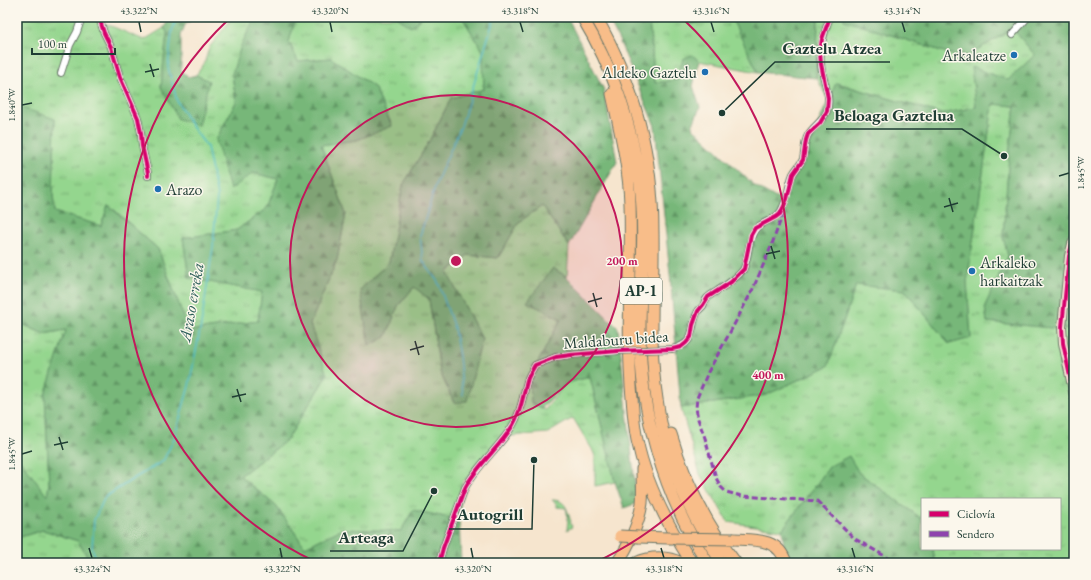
<svg xmlns="http://www.w3.org/2000/svg" width="1091" height="580" font-family="'EB Garamond',serif">
<style>
.grass{fill:url(#grass-tufts);stroke:#5a8a61}
.forest{fill:url(#forest-firs);stroke:#4b7a56}
.lines{fill:none;stroke-linecap:round;stroke-linejoin:round}
.stream{stroke:#4fbdc5;stroke-width:1.5}
.street-casing{stroke:#6a786a;stroke-width:8}
.secondary-casing{stroke:#6a786a;stroke-width:10}
.highway-casing{stroke:#6a786a;stroke-width:13}
.street{stroke:#fff;stroke-width:6}
.secondary{stroke:#fce5d0;stroke-width:8}
.highway{stroke:#f8bd89;stroke-width:11}
.street-bridge-casing{stroke:#6a786a;stroke-width:8;stroke-linecap:butt}
.highway-bridge-casing{stroke:#6a786a;stroke-width:13;stroke-linecap:butt}
.street-bridge{stroke:#fff;stroke-width:6}
.highway-bridge{stroke:#f8bd89;stroke-width:11}
.quiet{stroke:#8e44ad;stroke-width:3;stroke-dasharray:6 3;stroke-linecap:butt}
.cycleway-casing{stroke:#fbf7ec;stroke-width:6}
.cycleway{stroke:#d6006c;stroke-width:4}
.ticks{fill:none;stroke:#1f3d34;stroke-width:1.5}
.ring{fill:none;stroke:#c2185b;stroke-width:2}
.poi-dot{fill:#1f6fb2;stroke:#fbf7ec;stroke-width:1.5}
.labels{text-anchor:middle;stroke-width:3;stroke-linejoin:round;paint-order:stroke}
.shield{fill:#fbf7ec;stroke:#61756b;stroke-width:1}
.shield-label{font-size:15px;font-weight:bold;fill:#1f3d34}
.poi-label{font-size:16px;fill:#1f3d34;stroke:#fbf7ec;text-anchor:end}
.street-label{font-size:16px;fill:#1f3d34;stroke:#fbf7ec}
.water-label{font-size:17px;font-style:italic;fill:#2b5d58;stroke:#fbf7ec}
.centre{fill:#c2185b;stroke:#fbf7ec;stroke-width:2}
.ring-label{font-size:12px;text-anchor:middle;font-weight:bold;fill:#c2185b;stroke:#fbf7ec;stroke-width:3;stroke-linejoin:round;paint-order:stroke}
.leader{fill:none;stroke:#1f3d34;stroke-width:1.5}
.callout-dot{fill:#1f3d34;stroke:#fbf7ec;stroke-width:1.5}
.callout-label{font-size:17px;text-anchor:middle;font-weight:bold;fill:#1f3d34;stroke:#fbf7ec;stroke-width:3;stroke-linejoin:round;paint-order:stroke}
.neatline{fill:none;stroke:#1f3d34;stroke-width:1.5}
.ticks-label{font-size:10px;text-anchor:middle;fill:#1f3d34}
</style>
<defs>
<pattern id="grass-tufts" width="24" height="20" patternUnits="userSpaceOnUse"><rect width="24" height="20" fill="#94d68e"/><path d="M3 7l-1-3M5 7V3M7 7l1-3M15 17l-1-3M17 17v-4M19 17l1-3" fill="none" stroke="#78af75"/></pattern>
<pattern id="forest-firs" width="22" height="20" patternUnits="userSpaceOnUse"><rect width="22" height="20" fill="#77b779"/><path d="M5 1l3.5 6h-7zM16 11l3.5 6h-7z" fill="#619664"/></pattern>
</defs>
<rect width="100%" height="100%" fill="#fbf7ec"/>
<filter id="ink" filterUnits="userSpaceOnUse"><feTurbulence type="fractalNoise" baseFrequency=".025" numOctaves="2"/><feDisplacementMap in="SourceGraphic" scale="8" xChannelSelector="R" yChannelSelector="G"/><feConvolveMatrix kernelMatrix="1 2 1 2 8 2 1 2 1" color-interpolation-filters="sRGB"/></filter>
<filter id="wash" filterUnits="userSpaceOnUse"><feTurbulence type="fractalNoise" baseFrequency=".012" numOctaves="4" result="noise"/><feDisplacementMap in="SourceGraphic" scale="16" xChannelSelector="R" yChannelSelector="G"/><feGaussianBlur stdDeviation="0.9" result="paint"/><feColorMatrix in="noise" values="0 0 0 0 0 0 0 0 0 0 0 0 0 0 0 0 0 1.4 0 .05"/><feComposite in="paint" operator="in"/></filter>
<g filter="url(#wash)">
<rect width="100%" height="100%" fill="#f6e5ce"/>
<path class="grass" d="M17 17H94L97 20 144 40 164 28 167 32 161 87 198 125 208 81 196 75 204 64 209 48 233 17H255L241 46 232 74 236 102 216 140 253 173 278 179 267 208 237 230 183 238 189 278 262 292 258 321 189 331 158 249 109 205 101 226 55 212 53 196 55 120 17 106Z
M296 17H397L411 27 422 17H462L483 51 484 89 451 98 431 138 403 185 389 262 360 290 386 337 398 306 415 286 429 299 440 372 454 403 482 339 447 273 468 255 498 258 519 222 542 206 569 246 567 277 553 268 528 302 561 319 530 377 531 402 545 410 566 383 590 377 615 482 595 486V456L592 449 573 418 548 433 510 436 462 483 459 520 413 510 401 531 342 529 305 547 276 506 240 476 287 440 327 375 310 324 337 260 346 214 321 145 357 140 392 125 374 87 331 58 298 61 289 42Z
M640 17H684L692 24 718 17H731L758 72 699 61 692 55 680 69 681 79 655 83 649 22Z
M818 17H844V20L963 58 1013 29 1035 55 1008 80 976 107 942 114 837 83 828 100 817 78Z
M993 104 1015 106 1009 155 1003 237 1008 256 985 306 987 322 1074 330V563H935L933 549H1060V499H922V519L859 473 830 466 782 530 728 522 700 474 681 408 766 395 828 366 856 285 905 290 949 344 971 338 967 282Z
M22 324 44 334 67 330 45 395 47 439 49 485 47 497 17 456V329Z
M552 500C567 500 567 510 571 522H570L572 527 567 530 568 518 566 508 557 507 556 503Z
M43 530 78 541 91 563H17V538Z
M359 555 406 563H348Z"/>
<path class="forest" d="M170 17H194L185 25 181 35V71L188 77 196 75 209 81 198 125 178 119 161 87 167 32 164 28Z
M255 17H296L289 42 298 61 331 58 374 87 392 126 357 140 321 145 346 214 337 260 310 324 327 375 287 440 240 476 276 506 305 547 342 529 401 531 413 510 459 520 461 563H406L359 555 348 563H91L78 541 43 530 17 538V456L47 496 49 485 47 439 45 395 66 330 44 334 22 324 17 329V106L55 119 53 196 55 212 101 226 108 205 158 249 189 331 258 321 262 292 189 278 183 238 237 230 267 208 278 179 253 173 230 190 216 140 236 102 232 74 241 46Z
M397 17H422L411 27Z
M462 17H567L604 90 617 162 569 246 542 206 519 222 498 258 468 255 447 272 482 339 467 401 454 403 440 372 429 299 414 287 398 306 386 337 369 346 360 290 389 262 403 185 431 138 451 98 484 89 483 51Z
M607 17H640L649 22 655 83 681 79 680 69 683 59 692 55 699 61 693 86 700 107 692 127 755 186 783 202 836 83 942 114 976 107 971 67 1008 80 1035 55 1013 29 963 58 844 20V17H1074V330L987 322 985 306 1008 256 1003 237 1009 155 1015 106 993 104 967 282 971 338 949 344 905 290 856 285 828 366 766 395 681 408 670 274 655 126 619 40Z
M684 17H718L692 24Z
M731 17H818L816 78 758 72Z
M553 268 567 277 618 328 637 503 624 508 615 482 590 377 566 383 542 408 531 403 530 377 561 319 527 302Z
M849 456 859 473 922 519V549H933L935 563H786L782 530 830 466Z"/>
<g class="lines">
<path class="stream" d="M17 206 23 208
M463 395 459 356 454 328 438 282 423 261 420 236 436 183 461 126 492 25V17
M98 563 92 548 94 520 105 497 133 479 163 461 174 439 189 386 201 325 213 247 217 196 207 147 191 125 177 101 168 67 172 31 177 17"/>
</g>
</g>
<g filter="url(#ink)">
<g class="lines">
<g class="street-casing">
<path id="street" d="M99 17 104 33 111 47 120 77 138 118 141 133 142 146 148 173V176
M1012 35 1028 17
M61 73 70 45 77 32 82 17
M672 349C697 343 689 331 697 313 698 310 701 308 703 306 704 304 705 300 707 298 710 295 714 293 717 291 726 285 736 279 743 270 749 261 747 241 755 230 761 221 775 221 781 211 788 199 788 186 793 174 796 169 801 164 803 159 805 151 804 142 808 135 813 126 823 122 827 111 832 96 822 79 821 64 819 48 824 32 830 17
M439 563 443 548 465 488C478 464 500 447 513 425 522 410 523 394 528 378 530 373 533 369 535 365L556 357 571 355 618 351"/>
</g>
<g class="secondary-casing">
<path id="secondary" d="M1074 240 1072 244 1069 256 1062 327 1063 343 1074 396"/>
</g>
<g class="highway-casing">
<path id="highway" d="M582 17C613 68 632 124 640 184 646 233 640 283 640 332 640 413 663 495 708 563
M596 17C634 83 653 157 653 233 654 288 648 344 657 399 665 459 688 513 722 563
M612 94C620 131 629 167 630 204 632 269 626 333 632 398 633 412 634 426 637 440 646 484 668 526 692 563
M671 434C685 482 705 523 736 563
M639 537 668 538
M734 539C755 540 779 538 786 563
M617 563C629 546 639 523 642 503 643 492 642 480 642 469
M636 563C650 556 668 556 681 563"/>
</g>
<use href="#street" class="street"/>
<use href="#secondary" class="secondary"/>
<use href="#highway" class="highway"/>
<g class="street-bridge-casing">
<path id="street-bridge" d="M618 351 672 349"/>
</g>
<g class="highway-bridge-casing">
<path id="highway-bridge" d="M620 536 639 537
M668 538 734 539"/>
</g>
<use href="#street-bridge" class="street-bridge"/>
<use href="#highway-bridge" class="highway-bridge"/>
<path class="quiet" d="M783 213 771 247 752 291 728 336 708 372 697 398 696 408 698 419 705 438 716 478 721 487 726 492 742 496 817 501 855 539 897 563"/>
<g class="cycleway-casing">
<path id="cycleway" d="M99 17 104 33 111 47 120 77 138 118 141 133 142 146 148 173V176
M1074 240 1072 244 1069 256 1062 327 1063 343 1074 396
M439 563 443 548 465 488C478 464 500 447 513 425 522 410 523 394 528 378 530 373 533 369 535 365L556 357 571 355 618 351 672 349 681 347 686 343 691 337 693 325 698 311 703 305 708 297 731 282 744 269 751 235 755 228 776 217 780 214 783 208 787 199 793 174 803 160 806 140 808 134 820 123 827 111 828 98 821 64 820 52 822 39 830 17"/>
</g>
<use href="#cycleway" class="cycleway"/>
</g>
</g>
<path class="ticks" d="M139 22 141 32M330 22 332 32M520 22 523 32M711 22 714 32M902 22 905 32M150 64 154 77M145 72 159 69M22 105 32 103M1059 176 1069 173M949 198 953 212M944 207 958 203M771 246 775 259M766 254 780 251M593 293 597 307M588 302 602 298M415 341 419 355M410 350 424 346M237 389 241 402M232 397 246 394M59 437 63 450M54 445 68 442M22 454 32 451M89 548 92 558M280 548 282 558M471 548 473 558M661 548 664 558M852 548 855 558"/>
<circle cx="456" cy="261" r="166" fill="#c2185b" fill-opacity=".12"/>
<g class="ring">
<circle cx="456" cy="261" r="166"/>
<path d="M316 562A332 332 0 0 1 230 18M682 18A332 332 0 0 1 596 562"/>
</g>
<g class="poi-dot">
<circle cx="1014" cy="55" r="4"/>
<circle cx="705" cy="72" r="4"/>
<circle cx="158" cy="189" r="4"/>
<circle cx="972" cy="271" r="4"/>
</g>
<g class="labels">
<rect class="shield" x="620" y="278" width="42" height="26" rx="3"/>
<g class="shield-label">
<text x="641" y="296">AP-1</text>
</g>
<g class="poi-label">
<text x="1006" y="61">Arkaleatze</text>
<text x="697" y="78">Aldeko Gaztelu</text>
<text x="166" y="195" text-anchor="start">Arazo</text>
<text x="980" y="268" text-anchor="start">Arkaleko<tspan x="980" dy="18">harkaitzak</tspan></text>
</g>
<g class="street-label">
<text transform="translate(616 339) rotate(-4)" y="6">Maldaburu bidea</text>
</g>
<g class="water-label">
<text transform="translate(191 302) rotate(-80)" y="6">Araso erreka</text>
</g>
</g>
<circle cx="456" cy="261" r="6" class="centre"/>
<g class="ring-label">
<text x="622" y="265">200 m</text>
<text x="768" y="379">400 m</text>
</g>
<path class="leader" d="M722 113L775 62H890M1004 156L962 129H826M534 460L532 529H449M434 491L403 551H330"/>
<g class="callout-dot">
<circle cx="722" cy="113" r="4"/>
<circle cx="1004" cy="156" r="4"/>
<circle cx="534" cy="460" r="4"/>
<circle cx="434" cy="491" r="4"/>
</g>
<g class="callout-label">
<text x="832" y="54">Gaztelu Atzea</text>
<text x="894" y="121">Beloaga Gaztelua</text>
<text x="490" y="520">Autogrill</text>
<text x="366" y="543">Arteaga</text>
</g>
<rect width="1091" height="580" fill="none" stroke="#fbf7ec" stroke-width="44"/>
<rect x="921" y="498" width="140" height="52" fill="#fbf7ec" stroke="#a3ada2"/>
<rect x="929" y="511" width="20" height="6" fill="#d6006c" stroke="#a3ada2"/>
<text x="957" y="518" font-size="12" fill="#1f3d34">Ciclovía</text>
<rect x="929" y="531" width="20" height="6" fill="#8e44ad" stroke="#a3ada2"/>
<text x="957" y="538" font-size="12" fill="#1f3d34">Sendero</text>
<path d="M32 48v6h83v-6" fill="none" stroke="#1f3d34" stroke-width="2"/>
<text x="38" y="48" font-size="12" fill="#1f3d34" stroke="#fbf7ec" stroke-width="3" paint-order="stroke">100 m</text>
<rect x="22" y="22" width="1047" height="536" class="neatline"/>
<g class="ticks-label">
<text x="139" y="14">43.322°N</text>
<text x="330" y="14">43.320°N</text>
<text x="520" y="14">43.318°N</text>
<text x="711" y="14">43.316°N</text>
<text x="902" y="14">43.314°N</text>
<text transform="translate(11 105) rotate(-90)" y="4">1.840°W</text>
<text transform="translate(1080 173) rotate(-90)" y="4">1.845°W</text>
<text transform="translate(11 454) rotate(-90)" y="4">1.845°W</text>
<text x="92" y="572">43.324°N</text>
<text x="282" y="572">43.322°N</text>
<text x="473" y="572">43.320°N</text>
<text x="664" y="572">43.318°N</text>
<text x="855" y="572">43.316°N</text>
</g>
</svg>
